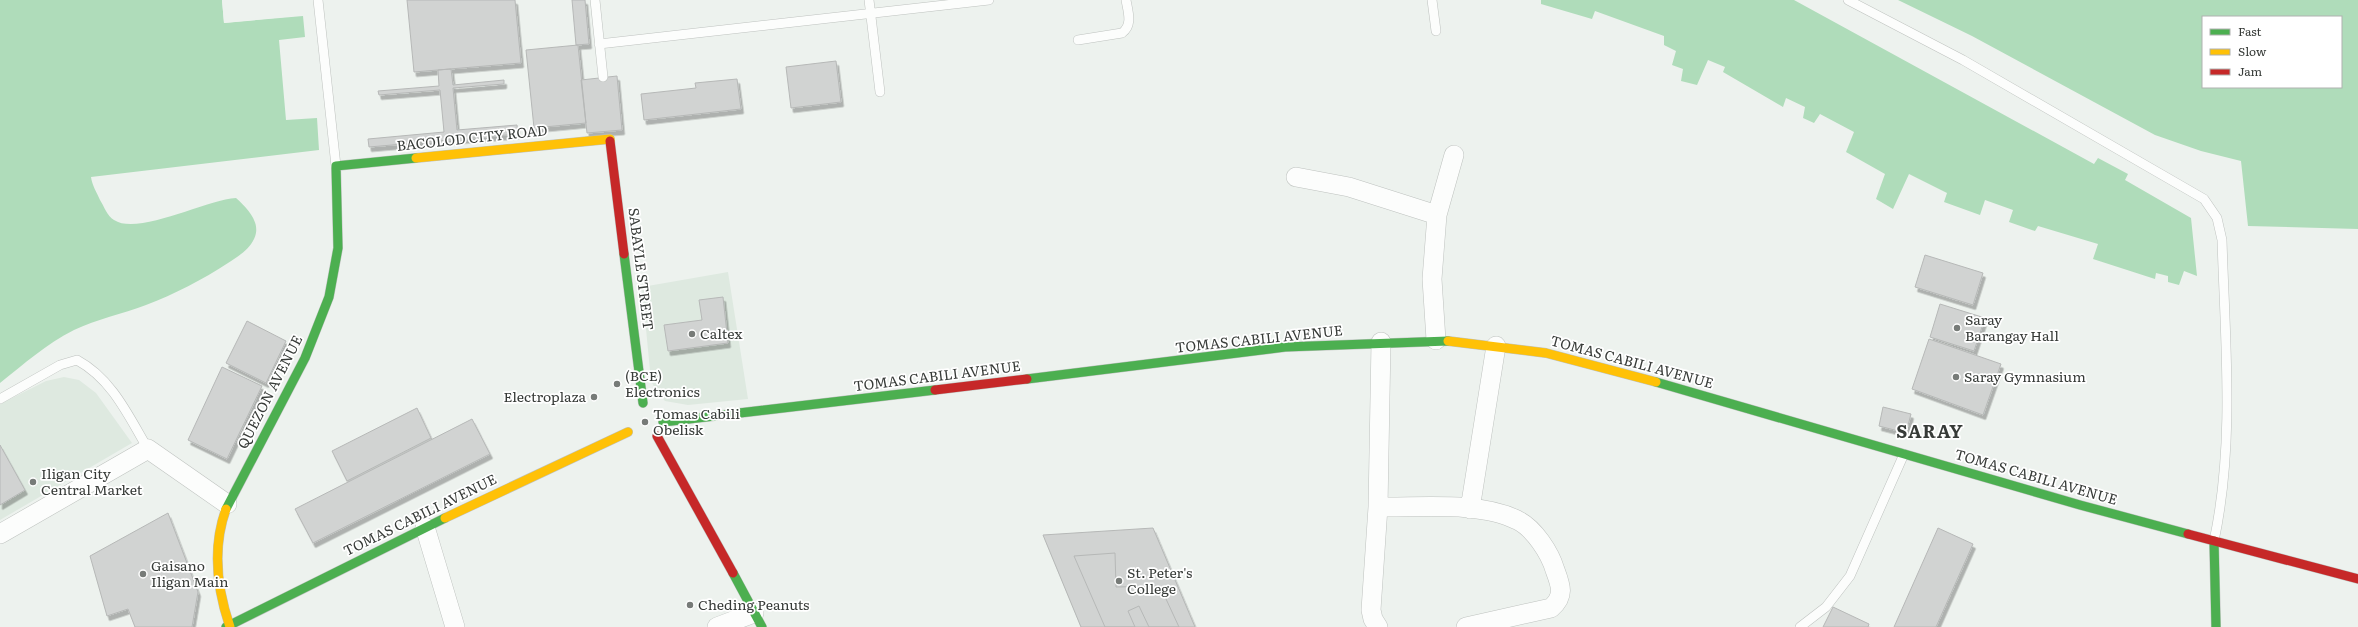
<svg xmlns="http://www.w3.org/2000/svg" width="2358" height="627" font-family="Literata,serif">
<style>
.built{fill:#dee9e0}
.water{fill:#afdcba;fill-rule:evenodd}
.pier{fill:#edf2ee}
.building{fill:#d1d3d2;stroke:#b6b8b7;filter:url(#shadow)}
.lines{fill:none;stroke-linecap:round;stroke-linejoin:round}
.lane-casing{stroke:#bec2bf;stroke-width:10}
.street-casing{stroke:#bec2bf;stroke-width:20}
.fast-casing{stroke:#bec2bf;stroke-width:10}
.slow-casing{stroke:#bec2bf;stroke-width:10}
.jam-casing{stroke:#bec2bf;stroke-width:10}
.lane{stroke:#fcfdfc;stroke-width:9}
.street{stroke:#fcfdfc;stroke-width:19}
.fast{stroke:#4caf50;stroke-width:9}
.slow{stroke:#ffc107;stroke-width:9}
.jam{stroke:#c62828;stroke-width:9}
.poi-dot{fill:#777b78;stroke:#fff;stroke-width:1.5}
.labels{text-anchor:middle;stroke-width:3.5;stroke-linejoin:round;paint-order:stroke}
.street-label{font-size:14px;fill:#373b38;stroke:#fff}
.poi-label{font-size:14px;fill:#373b38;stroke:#fff;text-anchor:start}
.district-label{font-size:18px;font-weight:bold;letter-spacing:1px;fill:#373b38;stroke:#fff}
</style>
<defs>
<filter id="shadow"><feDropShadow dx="2.5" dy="4.5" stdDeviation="0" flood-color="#0004"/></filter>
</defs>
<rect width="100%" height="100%" fill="#edf2ee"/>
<path class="built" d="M728 272 748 399 688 405 665 401 657 392 651 381 642 287Z
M64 377 79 380 96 393 132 443 0 520V404L46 381Z"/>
<path class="water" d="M0 0H222L224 23 303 16 305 37 279 40 286 120 317 118 319 150 91 177C92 185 97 193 100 200 104 206 107 216 114 220 138 236 205 200 236 198 247 208 262 223 254 239 249 250 237 257 228 263 202 280 175 294 146 305 122 314 97 319 74 330 46 344 24 364 0 383Z
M1541 0H1794L2094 164 2098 158 2128 174 2125 180 2191 218 2197 276 2184 271 2179 285 2168 282V276L2156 273 2155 279 2093 259 2098 244 2038 226 2035 231 2009 222 2013 210 1985 200 1980 215 1944 202 1947 193 1909 174 1893 209 1876 199 1885 174 1846 152 1854 132 1820 114 1814 123 1803 118 1805 107 1786 98 1783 107 1723 72 1725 67 1708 60 1697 85 1681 81 1683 69 1672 65 1676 51 1664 45V36L1595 11 1592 19 1541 4Z
M1898 0H2358V229L2248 226 2241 161 2201 151 2155 135 1972 36ZM2203 17H2341V87H2203Z"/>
<path class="pier" d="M222 0H224L226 21 303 14 305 15 224 23Z"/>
<path class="building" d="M407 0H515L521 63 414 72Z
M572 0H585L589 44 576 45Z
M578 45 586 123 534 128 526 50Z
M836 61 841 102 791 108 786 67Z
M451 69 453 85 504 80V84L453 88 457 130 517 125 518 134 369 147 368 139 444 132 440 90 379 95 378 91 439 86 438 70Z
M617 76 622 130 587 133 581 80Z
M737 79 741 109 644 120 641 94 696 88 695 83Z
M1925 255 1983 273 1973 305 1915 287Z
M723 297 728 343 668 351 664 325 702 320 699 300Z
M1940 304 1985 318 1974 351 1930 337Z
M247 321 286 341 266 383 226 363Z
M1929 339 2001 364 1983 415 1912 389Z
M222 367 262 386 227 459 188 440Z
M1883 407 1911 414 1906 433 1879 426Z
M417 408 431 438 347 481 332 451Z
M472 419 490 454 313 543 295 509Z
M0 445 25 490 0 505Z
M168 513 198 592 192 627H135L128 609 107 616 90 556Z
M1153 528 1195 627H1081L1043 535Z
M1938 528 1973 544 1936 627H1894Z
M1115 553 1116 587 1160 586 1179 627H1149L1139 606 1128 611 1135 627H1105L1074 556Z
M1833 607 1869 624 1868 627H1823Z"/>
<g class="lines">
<g class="lane-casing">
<path id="lane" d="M318 0 336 166
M595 0 603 77
M869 0 880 92
M1432 0 1436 31
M1848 0 1963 60 2204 199 2217 218 2222 240C2225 340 2235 443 2214 541
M1078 40 1122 33C1133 25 1128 12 1126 0
M599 44 989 0
M0 399 60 365 77 360C112 379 128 415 148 449
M1800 627 1826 607 1850 576 1904 454"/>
</g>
<g class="street-casing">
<path id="street" d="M1296 177 1349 187 1437 215
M1436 340 1432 279 1437 215 1454 155
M1378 507C1419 508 1480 501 1517 520 1534 528 1550 553 1555 570 1561 586 1565 596 1551 608L1466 627
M1470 509 1496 346
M425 527 455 627
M0 534 148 449 227 504
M717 627 754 613
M1378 627 1373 619 1371 610 1378 507 1381 342"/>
</g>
<g class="fast-casing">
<path id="fast" d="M624 254 643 403
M1027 379 1285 347 1448 341
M1656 382 2080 505 2188 534
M663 422 935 390
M226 509 305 358 329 297 338 248 336 166 416 158
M2214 541 2216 627
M733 573 762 627
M226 627 445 518"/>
</g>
<g class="slow-casing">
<path id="slow" d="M416 158 610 139V141
M1448 341 1546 353 1656 382
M226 509C212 548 217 589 230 627
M445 518 628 432"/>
</g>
<g class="jam-casing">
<path id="jam" d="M610 141 624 254
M935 390 1027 379
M657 436 733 573
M2188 534 2358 579"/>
</g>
<use href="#lane" class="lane"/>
<use href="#street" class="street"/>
<use href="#fast" class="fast"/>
<use href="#slow" class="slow"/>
<use href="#jam" class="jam"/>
</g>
<g class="poi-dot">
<circle cx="1957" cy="328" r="4"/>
<circle cx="692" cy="334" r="4"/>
<circle cx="1956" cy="377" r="4"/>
<circle cx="617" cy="384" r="4"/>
<circle cx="594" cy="397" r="4"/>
<circle cx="645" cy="422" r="4"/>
<circle cx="33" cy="482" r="4"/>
<circle cx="143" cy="574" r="4"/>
<circle cx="1119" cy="581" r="4"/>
<circle cx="690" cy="605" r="4"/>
</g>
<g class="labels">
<g class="street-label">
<text transform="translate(472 138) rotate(-6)" y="5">BACOLOD CITY ROAD</text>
<text transform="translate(641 269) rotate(83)" y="5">SABAYLE STREET</text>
<text transform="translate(1259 339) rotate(-6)" y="5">TOMAS CABILI AVENUE</text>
<text transform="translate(1632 362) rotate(15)" y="5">TOMAS CABILI AVENUE</text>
<text transform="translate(937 376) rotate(-7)" y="5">TOMAS CABILI AVENUE</text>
<text transform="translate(270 392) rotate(-63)" y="5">QUEZON AVENUE</text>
<text transform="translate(2036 477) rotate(16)" y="5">TOMAS CABILI AVENUE</text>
<text transform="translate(420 515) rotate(-26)" y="5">TOMAS CABILI AVENUE</text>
</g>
<g class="poi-label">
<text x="1965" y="325">Saray<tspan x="1965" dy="16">Barangay Hall</tspan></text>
<text x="700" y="339">Caltex</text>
<text x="625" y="381">(BCE)<tspan x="625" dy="16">Electronics</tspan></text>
<text x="1964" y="382">Saray Gymnasium</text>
<text x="586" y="402" text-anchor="end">Electroplaza</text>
<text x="653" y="419">Tomas Cabili<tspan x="653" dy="16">Obelisk</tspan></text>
<text x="41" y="479">Iligan City<tspan x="41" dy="16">Central Market</tspan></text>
<text x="151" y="571">Gaisano<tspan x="151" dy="16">Iligan Main</tspan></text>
<text x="1127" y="578">St. Peter's<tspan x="1127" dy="16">College</tspan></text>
<text x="698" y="610">Cheding Peanuts</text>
</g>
<g class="district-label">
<text x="1930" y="438">SARAY</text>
</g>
</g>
<rect x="2202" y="16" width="140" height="72" fill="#ffffff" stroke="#afb1af"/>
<rect x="2210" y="29" width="20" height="6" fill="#4caf50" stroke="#afb1af"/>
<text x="2238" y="36" font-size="12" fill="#373b38">Fast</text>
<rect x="2210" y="49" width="20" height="6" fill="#ffc107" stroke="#afb1af"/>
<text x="2238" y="56" font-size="12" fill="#373b38">Slow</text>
<rect x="2210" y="69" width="20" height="6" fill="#c62828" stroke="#afb1af"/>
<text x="2238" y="76" font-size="12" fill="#373b38">Jam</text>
</svg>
